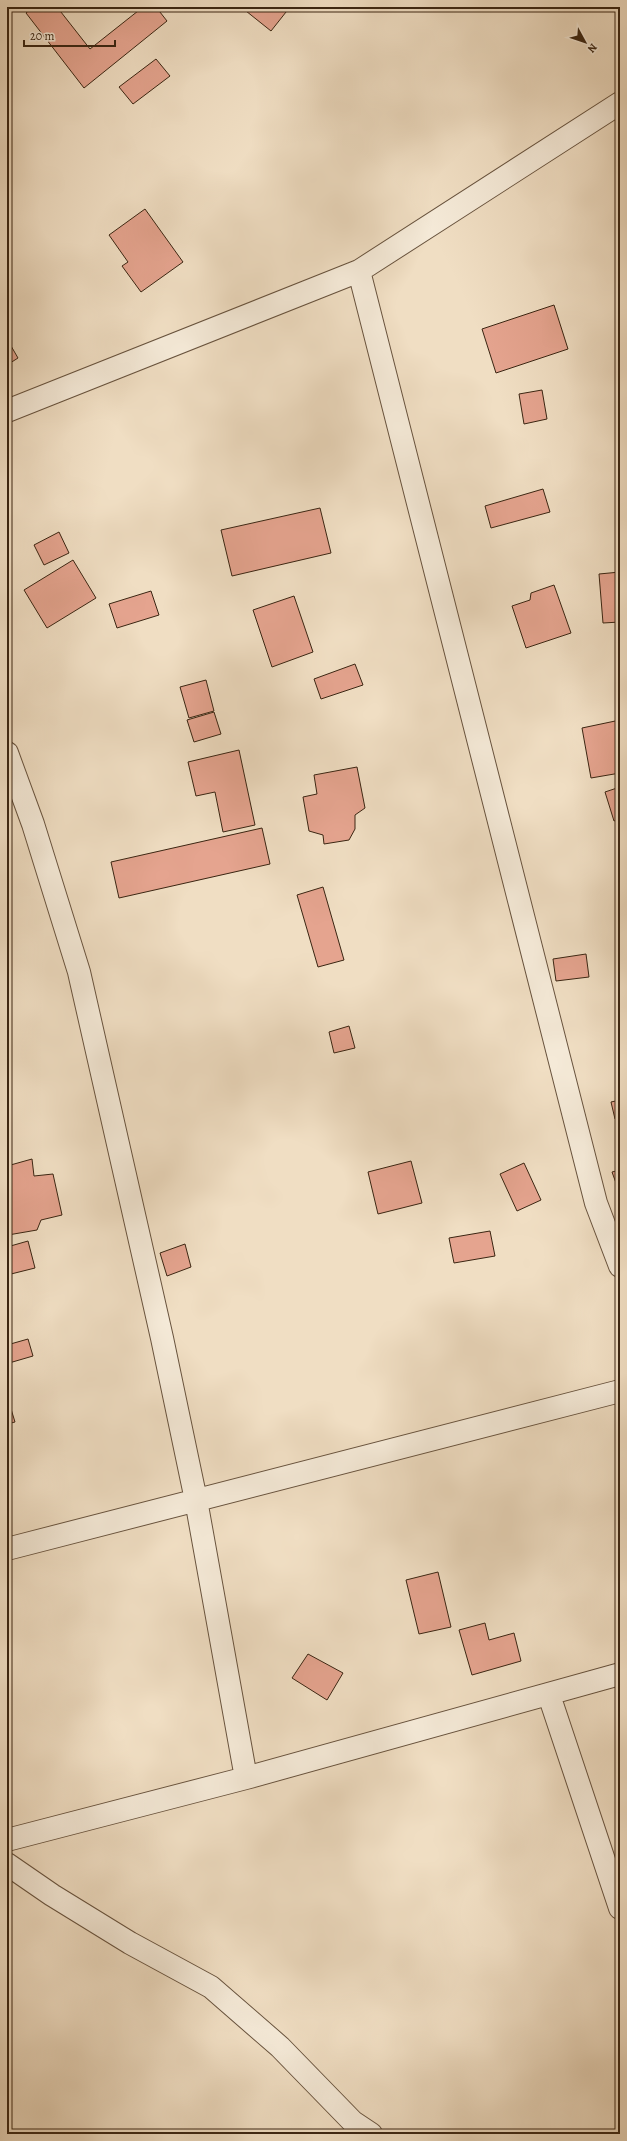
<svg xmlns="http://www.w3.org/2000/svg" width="627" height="2141" font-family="Alegreya,serif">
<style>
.building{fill:#e5a48f;stroke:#3a2512}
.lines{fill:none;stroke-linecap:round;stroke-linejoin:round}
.street-casing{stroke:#68533e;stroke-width:24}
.street{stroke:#f5ead8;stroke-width:22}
</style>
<rect width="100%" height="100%" fill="#f0dec3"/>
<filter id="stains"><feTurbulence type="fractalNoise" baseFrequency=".005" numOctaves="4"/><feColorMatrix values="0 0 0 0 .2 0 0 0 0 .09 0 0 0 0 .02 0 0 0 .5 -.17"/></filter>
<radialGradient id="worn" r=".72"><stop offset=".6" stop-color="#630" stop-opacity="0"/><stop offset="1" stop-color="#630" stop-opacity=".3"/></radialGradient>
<path class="building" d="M33 7H57L90 49 143 7H156L167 21 84 88 26 13Z
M241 7H290L271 31Z
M156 59 170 76 133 104 119 87Z
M145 209 183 262 141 292 122 266 128 262 109 235Z
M554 305 568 349 496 373 482 329Z
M7 339 18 358 7 365Z
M542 390 547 419 524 424 519 394Z
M543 489 550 512 491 528 485 506Z
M320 508 331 553 232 576 221 530Z
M59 532 69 553 44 565 34 545Z
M73 560 96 598 47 628 24 590Z
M620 572V622L603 623 599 574Z
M554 585 571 633 526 648 512 606 530 600 531 593Z
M151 591 159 615 117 628 109 604Z
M294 596 313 652 272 667 253 610Z
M355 664 363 685 321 699 314 679Z
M206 680 214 711 189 718 180 687Z
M214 712 221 734 194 742 187 720Z
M620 720V773L591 778 582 728Z
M239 750 255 825 223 832 215 792 196 796 188 762Z
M357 767 365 808 355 815V829L349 840 324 844 323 835 309 831 303 797 317 794 314 775Z
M620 787V819L614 821 605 792Z
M262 828 270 864 119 898 111 862Z
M323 887 344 960 318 967 297 895Z
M586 954 589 977 556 981 553 959Z
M349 1026 355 1048 334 1053 329 1032Z
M620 1100V1118L615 1119 611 1102Z
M32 1159 34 1176 53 1174 62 1215 41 1220 37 1230 8 1235 7 1166Z
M411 1161 422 1203 378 1214 368 1172Z
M524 1163 541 1200 517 1211 500 1174Z
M620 1170V1194L612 1172Z
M490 1231 495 1256 454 1263 449 1238Z
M28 1241 35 1268 7 1275V1247Z
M185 1244 191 1267 167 1276 160 1253Z
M28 1339 33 1356 9 1363 7 1345Z
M7 1396 15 1422 7 1424Z
M438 1572 451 1627 419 1634 406 1580Z
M485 1623 489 1640 514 1633 521 1661 472 1675 459 1630Z
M308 1654 343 1673 327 1700 292 1678Z"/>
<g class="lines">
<g class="street-casing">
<path id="street" d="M359 271 596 1203 620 1266
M7 411 359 271 620 103
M7 753 33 824 79 972 162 1338 196 1500 246 1778
M7 1549 620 1391
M549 1695 620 1908
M7 1840 246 1778 620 1674
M7 1864 52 1895 130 1943 211 1987 280 2047 353 2122 371 2134"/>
</g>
<use href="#street" class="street"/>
</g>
<rect width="627" height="2141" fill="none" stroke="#f0dec3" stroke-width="24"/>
<rect x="8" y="8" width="611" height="2125" fill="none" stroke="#3a2512" stroke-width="2"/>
<rect x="12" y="12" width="603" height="2117" fill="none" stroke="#3a2512"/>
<g transform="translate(585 42) rotate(130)" stroke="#f5ead8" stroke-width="3" paint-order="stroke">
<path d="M0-3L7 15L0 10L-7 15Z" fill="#3a2512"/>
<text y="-6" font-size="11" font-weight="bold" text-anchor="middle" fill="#3a2512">N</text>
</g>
<path d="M24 40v6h91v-6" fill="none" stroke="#3a2512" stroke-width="2"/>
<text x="30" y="40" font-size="12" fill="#3a2512" stroke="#f5ead8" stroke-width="3" paint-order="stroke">20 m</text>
<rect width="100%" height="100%" filter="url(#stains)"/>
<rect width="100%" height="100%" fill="url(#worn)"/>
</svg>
